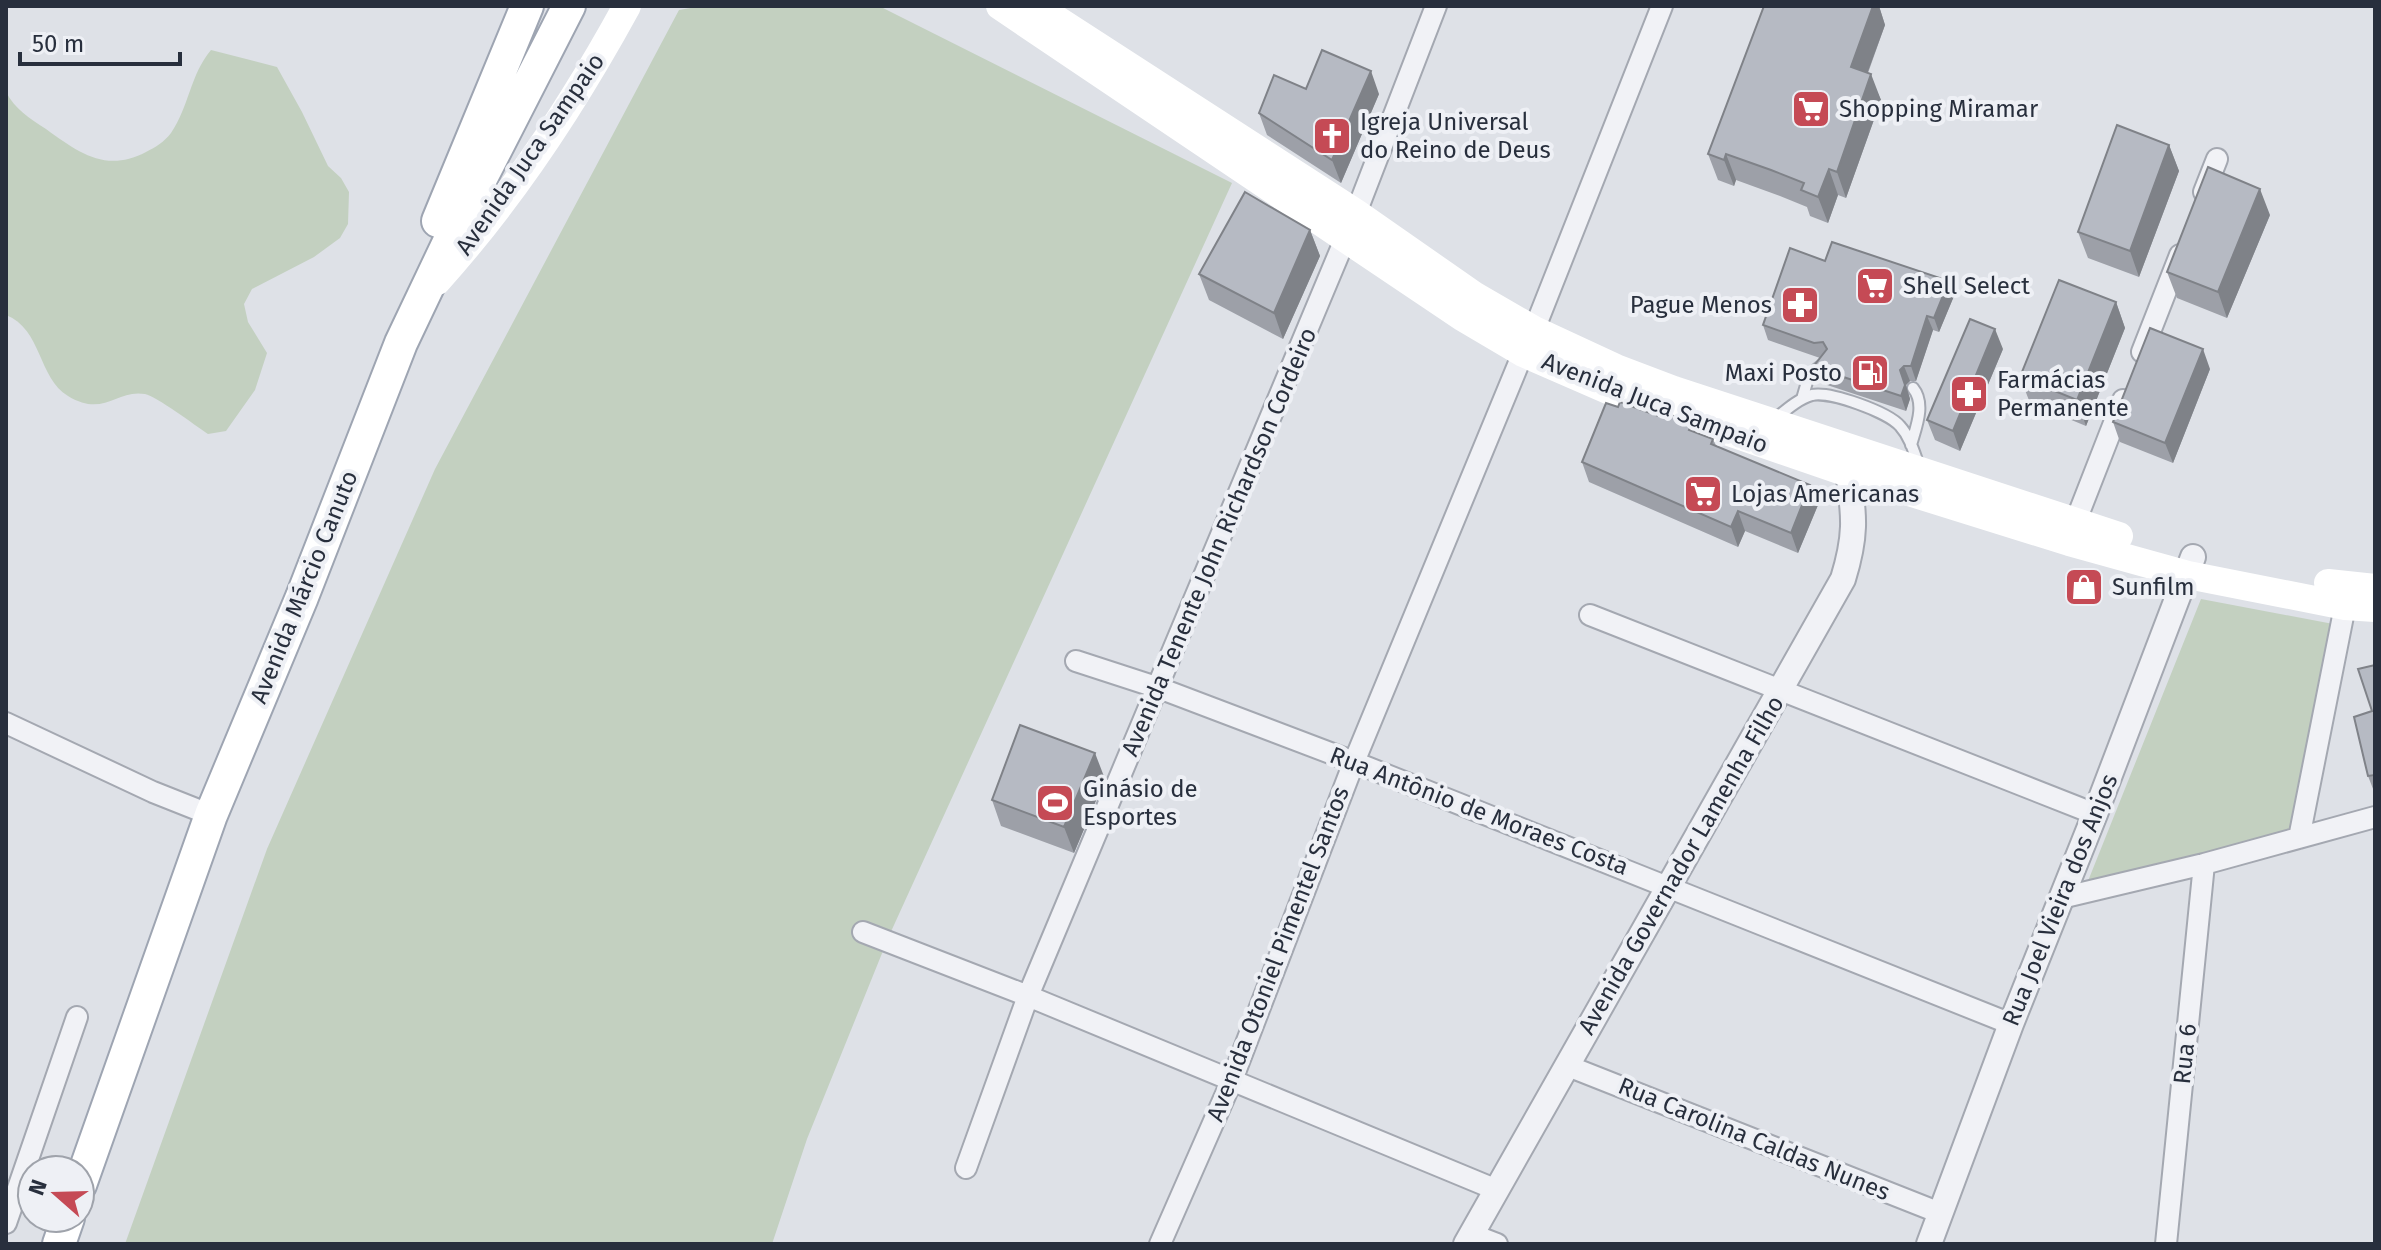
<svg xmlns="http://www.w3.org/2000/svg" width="2381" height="1250" font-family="'Fira Sans',sans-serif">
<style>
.green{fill:#c3d0c0}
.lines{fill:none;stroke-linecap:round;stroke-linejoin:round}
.service-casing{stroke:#a4a8b1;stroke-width:14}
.minor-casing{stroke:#a4a8b1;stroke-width:24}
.tertiary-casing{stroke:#a4a8b1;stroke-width:28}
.primary-casing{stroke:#9ea5b2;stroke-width:36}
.service{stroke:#f1f2f6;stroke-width:10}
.minor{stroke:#f1f2f6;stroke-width:20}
.tertiary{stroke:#f1f2f6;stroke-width:24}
.secondary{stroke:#fff;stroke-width:28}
.primary{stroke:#fff;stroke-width:32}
.wall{fill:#9da0a8}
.shaded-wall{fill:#7f8288}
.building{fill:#b6bac3;stroke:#7f8288;stroke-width:2}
.labels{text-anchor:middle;stroke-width:8;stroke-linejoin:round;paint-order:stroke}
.poi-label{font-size:24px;fill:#282f3d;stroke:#eef0f5;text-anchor:start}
.street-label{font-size:24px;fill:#282f3d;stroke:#eef0f5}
</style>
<rect width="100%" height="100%" fill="#dee1e7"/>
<path class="green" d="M702 6H879L1232 183 889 936 807 1139 772 1244H125L267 849 435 469 679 10Z
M211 50 277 67 302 112 328 166 341 178 349 192 348 224 340 238 314 257 252 289 244 304 248 322 267 353 255 390 226 431 208 434C196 426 156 396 145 394 116 389 104 418 68 396 38 378 42 329 6 315V92C15 109 29 118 46 129 79 153 106 173 146 152 156 147 164 142 171 133 189 107 190 75 211 50Z
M2201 599 2349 627 2289 839 2080 901Z"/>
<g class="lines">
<g class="service-casing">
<path id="service" d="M1802 399 1809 375 1822 365
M1775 419C1786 410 1798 399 1812 395 1830 391 1888 412 1900 426 1910 437 1914 452 1919 466
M1911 445C1916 427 1926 404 1913 388"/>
</g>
<g class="minor-casing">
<path id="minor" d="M2204 192 2217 159
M1534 330 1662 6
M2142 352 2180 255
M2075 523 2123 400
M1590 615 2095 814
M1076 661 1159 688 1354 762 2011 1024
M6 723 153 792 211 815
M2299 838 2345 606
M2061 898 2204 864 2375 817
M863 932 1028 996 1497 1190
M1568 1066 1940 1213
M966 1168 1028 996 1356 213 1436 6
M6 1223 77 1017
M1471 1234 1497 1244
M1160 1244 1232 1080 1354 762 1523 353
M2166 1244 2204 864"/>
</g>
<g class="tertiary-casing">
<path id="tertiary" d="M1466 1244 1843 579C1856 537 1855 517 1848 473
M1929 1244 2011 1024 2095 814 2193 557"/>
</g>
<g class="primary-casing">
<path id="primary" d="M438 221 527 6
M80 1185 211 815 302 597 401 343 458 223 569 6
M59 1244 68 1218"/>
</g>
<use href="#service" class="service"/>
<use href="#minor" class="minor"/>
<use href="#tertiary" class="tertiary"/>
<path class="secondary" d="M1000 6 1462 317 1523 353 1610 391 1848 473 2069 542 2188 575 2345 606 2375 608
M1036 6 1356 213 1475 296 1534 330 1616 368 1674 390 2119 536
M437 281C511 199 574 103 627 6
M2328 583 2375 588"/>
<use href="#primary" class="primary"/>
</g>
<path class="wall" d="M1764 6H1879L1885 25 1868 73 1881 100 1846 198 1838 195 1828 223 1810 216 1807 207 1780 196 1736 180 1734 186 1718 180 1708 154Z
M1306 89 1379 94 1341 183 1267 135 1259 113Z
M2169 145 2179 171 2139 277 2088 258 2078 232Z
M2270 215 2227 318 2177 298 2167 272Z
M1310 230 1320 256 1283 339 1209 300 1199 274Z
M1825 261 1949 281 1954 296 1939 332 1933 330 1916 381H1910L1906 385 1910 399 1906 411 1818 382 1813 367 1820 358 1768 340 1763 325Z
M2116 302 2125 328 2086 426 2030 403 2020 377Z
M2003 349 1960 451 1935 440 1927 420Z
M2210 369 2173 463 2120 442 2113 422Z
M1618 407 1692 423 1695 432 1713 439 1716 446 1818 505 1798 553 1745 531 1738 547 1589 482 1582 462Z
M2375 665V794L2368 776Z
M1105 779 1074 853 1001 826 992 800Z"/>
<path class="shaded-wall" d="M1873 6H1879L1885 25 1860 93 1851 67Z
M1371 71 1379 94 1341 183 1332 160Z
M1871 74 1881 100 1846 198 1837 172Z
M2169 145 2179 171 2139 277 2130 251Z
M1726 154 1736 180 1734 186 1724 160Z
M1829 169 1838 195 1828 223 1818 197Z
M2260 189 2270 215 2227 318 2218 292Z
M1310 230 1320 256 1283 339 1274 313Z
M1949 281 1954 296 1939 332 1934 318Z
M2116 302 2125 328 2086 426 2077 400Z
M1927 316 1933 330 1916 381 1911 366Z
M1995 329 2003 349 1960 451 1953 431Z
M2203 349 2210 369 2173 463 2165 443Z
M1904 366 1910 381 1906 385 1910 399 1906 411 1901 396 1900 370Z
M1810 485 1818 505 1798 553 1791 533Z
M1738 511 1745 531 1738 547 1731 527Z
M1095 753 1105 779 1074 853 1064 827Z"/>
<path class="building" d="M1764 6H1873L1851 67 1871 74 1837 172 1829 169 1818 197 1801 190 1804 183 1771 170 1726 154 1724 160 1708 154Z
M1322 50 1371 71 1332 160 1259 113 1274 75 1306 89Z
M2117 125 2169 145 2130 251 2078 232Z
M2208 167 2260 189 2218 292 2167 272Z
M1245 192 1310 230 1274 313 1199 274Z
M1832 242 1949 281 1934 318 1927 316 1911 366H1904L1900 370 1905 385 1901 396 1813 367 1827 349 1823 342 1814 343 1763 325 1790 248 1825 261Z
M2059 280 2116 302 2077 400 2020 377Z
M1970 319 1995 329 1953 431 1927 420Z
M2150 328 2203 349 2165 443 2113 422Z
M1620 402 1661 417 1663 412 1692 423 1689 430 1713 439 1711 444 1810 485 1791 533 1738 511 1731 527 1582 462 1606 403 1618 407Z
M2375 665V775L2368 776 2354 717 2372 711 2358 669Z
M1020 725 1095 753 1064 827 992 800Z"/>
<defs>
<g id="supermarket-square" transform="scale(2)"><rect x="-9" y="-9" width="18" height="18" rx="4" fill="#c54a55" stroke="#eef0f5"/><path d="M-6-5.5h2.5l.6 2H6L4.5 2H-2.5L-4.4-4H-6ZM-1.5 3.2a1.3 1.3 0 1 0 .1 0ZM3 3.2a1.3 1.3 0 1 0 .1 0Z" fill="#fff"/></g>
<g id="church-square" transform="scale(2)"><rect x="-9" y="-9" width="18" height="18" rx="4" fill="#c54a55" stroke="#eef0f5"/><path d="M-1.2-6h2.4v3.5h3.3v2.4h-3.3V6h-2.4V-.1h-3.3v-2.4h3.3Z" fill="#fff"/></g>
<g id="pharmacy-square" transform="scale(2)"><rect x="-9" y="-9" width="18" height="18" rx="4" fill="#c54a55" stroke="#eef0f5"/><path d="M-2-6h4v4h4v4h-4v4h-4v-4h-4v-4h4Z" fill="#fff"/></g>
<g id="fuel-square" transform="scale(2)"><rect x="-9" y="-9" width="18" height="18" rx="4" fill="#c54a55" stroke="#eef0f5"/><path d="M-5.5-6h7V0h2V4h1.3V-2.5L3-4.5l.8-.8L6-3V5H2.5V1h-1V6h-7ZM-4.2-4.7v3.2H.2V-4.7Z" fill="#fff"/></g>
<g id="shop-square" transform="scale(2)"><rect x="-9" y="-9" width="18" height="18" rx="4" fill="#c54a55" stroke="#eef0f5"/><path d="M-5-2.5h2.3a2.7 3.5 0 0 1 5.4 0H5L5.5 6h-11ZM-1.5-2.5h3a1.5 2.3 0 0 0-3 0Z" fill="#fff"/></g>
<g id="stadium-square" transform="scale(2)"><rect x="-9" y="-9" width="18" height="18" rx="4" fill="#c54a55" stroke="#eef0f5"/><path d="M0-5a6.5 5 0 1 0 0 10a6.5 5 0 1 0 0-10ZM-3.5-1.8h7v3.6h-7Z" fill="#fff"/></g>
</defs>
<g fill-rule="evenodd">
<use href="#supermarket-square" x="1811" y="109"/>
<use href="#church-square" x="1332" y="136"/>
<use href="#supermarket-square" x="1875" y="286"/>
<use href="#pharmacy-square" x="1800" y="305"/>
<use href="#fuel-square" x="1870" y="373"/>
<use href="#pharmacy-square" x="1969" y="394"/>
<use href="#supermarket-square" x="1703" y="494"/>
<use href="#shop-square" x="2084" y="587"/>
<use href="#stadium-square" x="1055" y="803"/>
</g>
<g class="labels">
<g class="poi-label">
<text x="1839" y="117">Shopping Miramar</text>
<text x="1360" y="130">Igreja Universal<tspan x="1360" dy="28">do Reino de Deus</tspan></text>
<text x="1903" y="294">Shell Select</text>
<text x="1772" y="313" text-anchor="end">Pague Menos</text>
<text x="1842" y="381" text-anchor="end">Maxi Posto</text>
<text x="1997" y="388">Farmácias<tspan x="1997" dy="28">Permanente</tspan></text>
<text x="1731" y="502">Lojas Americanas</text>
<text x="2112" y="595">Sunfilm</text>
<text x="1083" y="797">Ginásio de<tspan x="1083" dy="28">Esportes</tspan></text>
</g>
<g class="street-label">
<text transform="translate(530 154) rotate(-55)" y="8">Avenida Juca Sampaio</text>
<text transform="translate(1655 403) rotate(21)" y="8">Avenida Juca Sampaio</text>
<text transform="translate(1219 542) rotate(-67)" y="8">Avenida Tenente John Richardson Cordeiro</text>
<text transform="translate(304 587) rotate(-68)" y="8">Avenida Márcio Canuto</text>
<text transform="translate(1479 811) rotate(21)" y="8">Rua Antônio de Moraes Costa</text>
<text transform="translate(1681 865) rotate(-60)" y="8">Avenida Governador Lamenha Filho</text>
<text transform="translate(2060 900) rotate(-68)" y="8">Rua Joel Vieira dos Anjos</text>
<text transform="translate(1278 954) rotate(-69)" y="8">Avenida Otoniel Pimentel Santos</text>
<text transform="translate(2185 1054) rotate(-84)" y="8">Rua 6</text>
<text transform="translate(1754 1139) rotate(22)" y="8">Rua Carolina Caldas Nunes</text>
</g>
</g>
<rect width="2381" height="1250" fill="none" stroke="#282f3d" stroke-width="16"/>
<g transform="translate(56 1194) rotate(290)"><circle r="38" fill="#eef0f5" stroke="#9fa3ab" stroke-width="2"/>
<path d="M0-6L14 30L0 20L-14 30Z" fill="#c54a55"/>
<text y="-12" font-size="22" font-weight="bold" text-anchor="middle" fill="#282f3d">N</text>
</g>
<path d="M20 52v12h160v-12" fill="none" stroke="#282f3d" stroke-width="4"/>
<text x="32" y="52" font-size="24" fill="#282f3d" stroke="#eef0f5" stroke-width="6" paint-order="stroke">50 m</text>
</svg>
